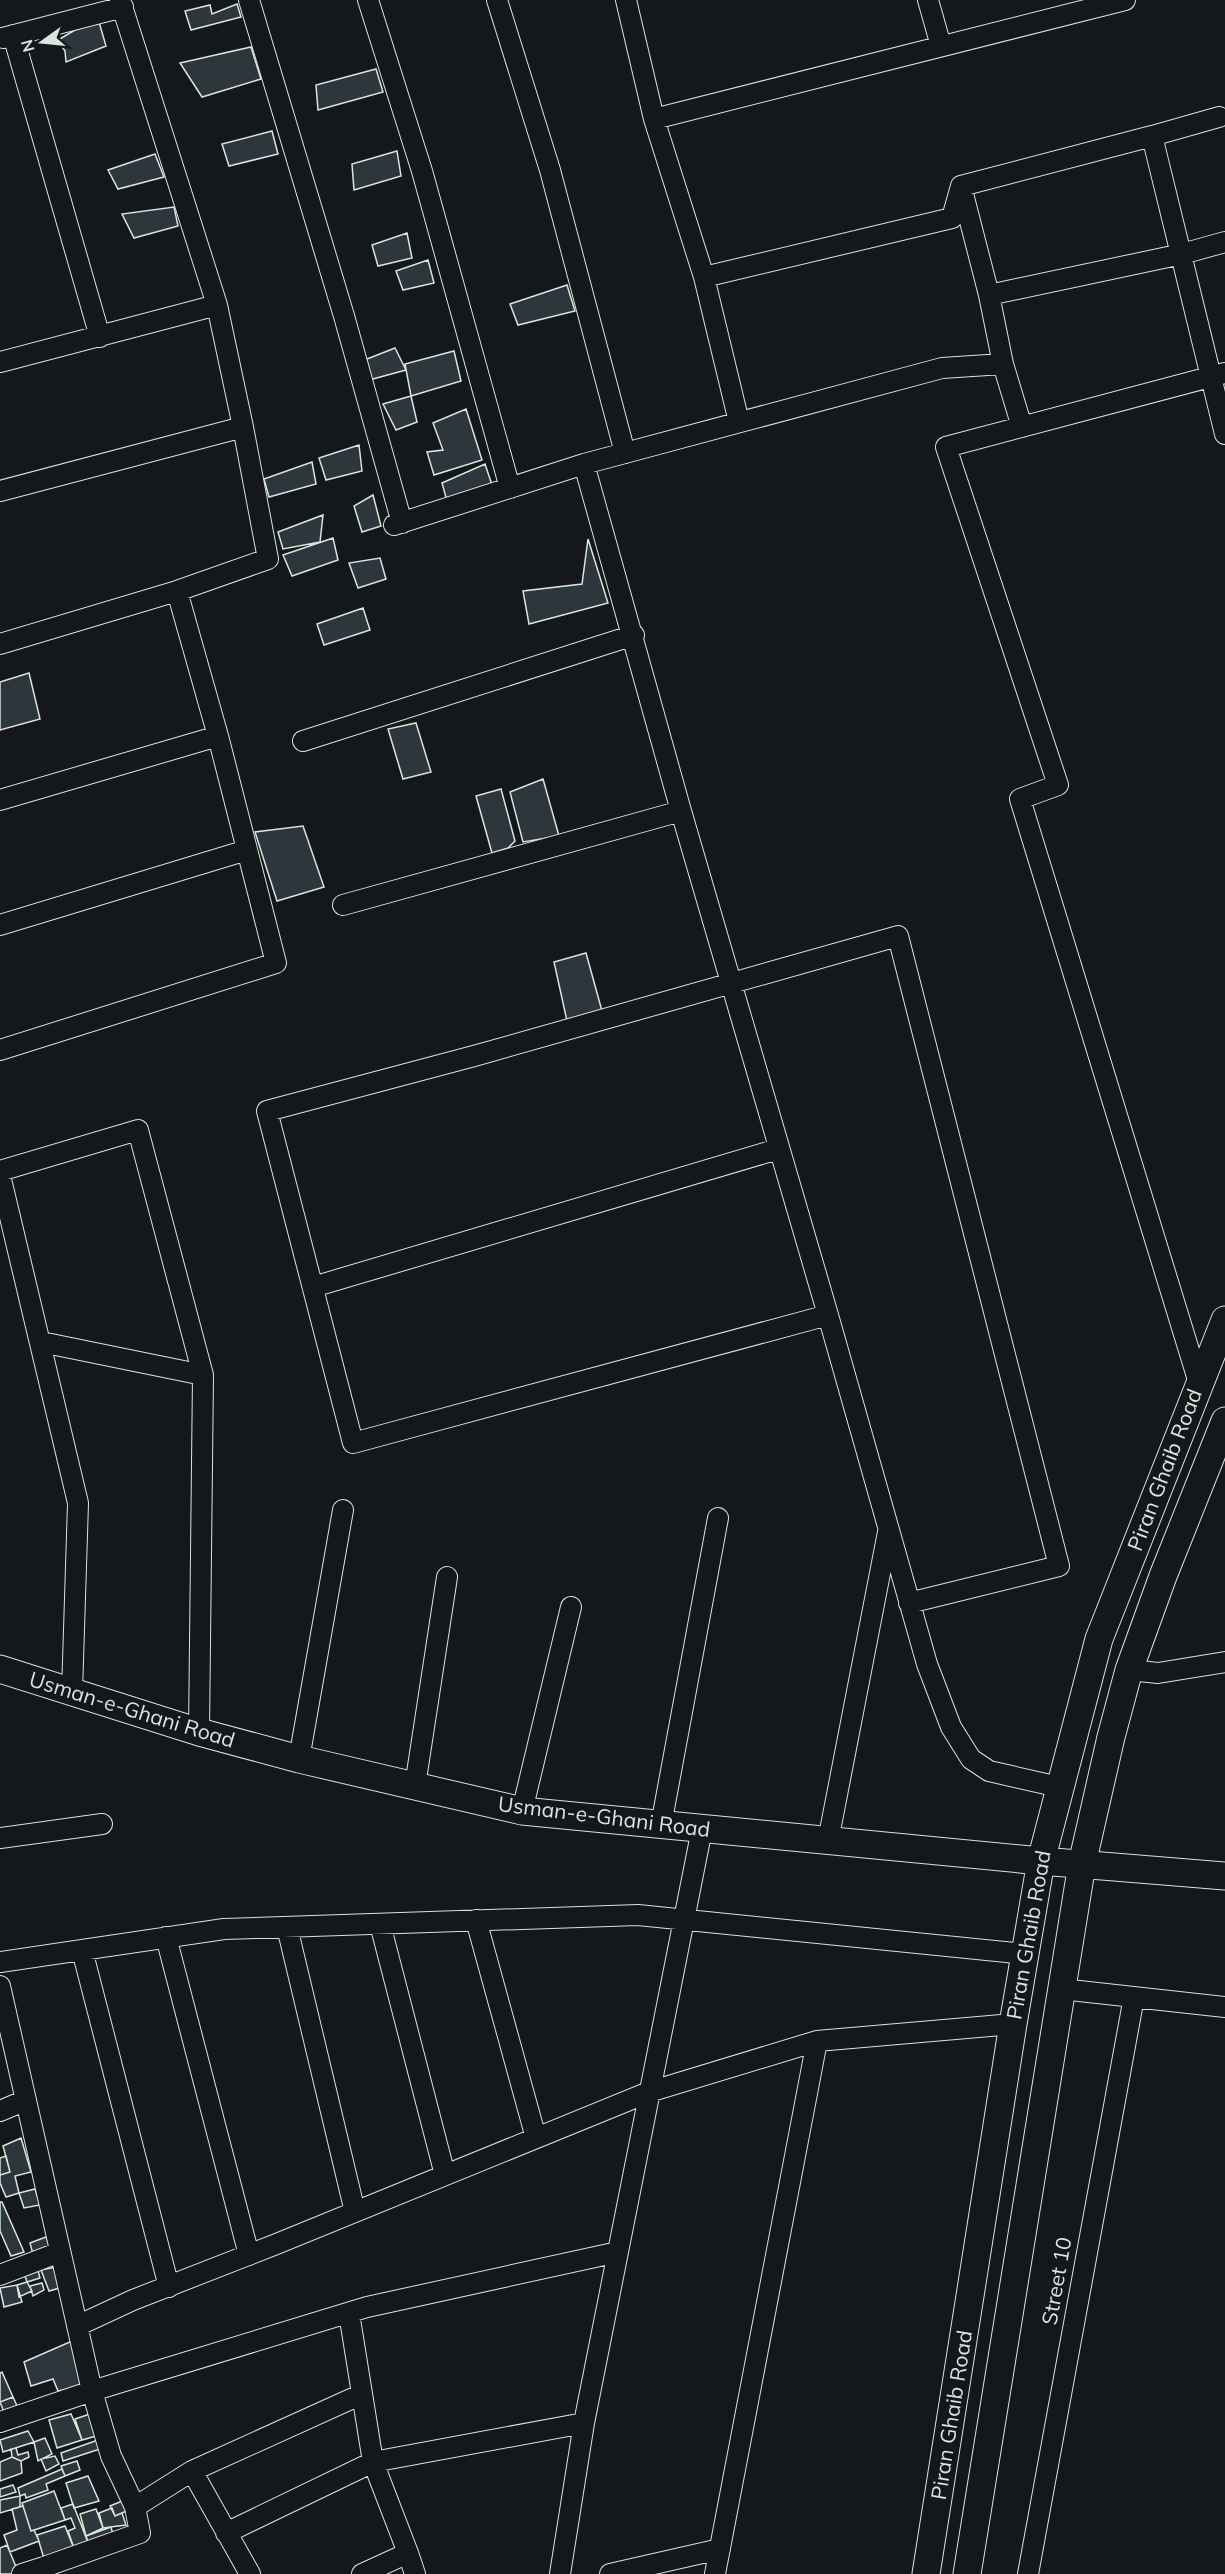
<svg xmlns="http://www.w3.org/2000/svg" width="1225" height="2574" font-family="Mulish,sans-serif">
<style>
.building{fill:#2c363c;stroke:#d8e6dc;stroke-width:1.5}
.lines{fill:none;stroke-linecap:round;stroke-linejoin:round}
.minor-casing{stroke:#d8e6dc;stroke-width:22}
.secondary-casing{stroke:#d8e6dc;stroke-width:29}
.minor{stroke:#14181c;stroke-width:20}
.secondary{stroke:#14181c;stroke-width:27}
.labels{text-anchor:middle;stroke-width:4.5;stroke-linejoin:round;paint-order:stroke}
.street-label{font-size:21px;fill:#d8e6dc;stroke:#14181c}
</style>
<rect width="100%" height="100%" fill="#14181c"/>
<path class="building" d="M237 4 241 17 191 30 185 11 210 5 212 14Z
M99 22 106 46 66 62 65 51 58 40 75 30Z
M251 47 261 79 202 97 180 63Z
M376 69 383 92 318 110 316 85Z
M272 131 278 154 229 166 222 144Z
M397 151 401 176 354 190 352 164Z
M155 154 164 177 118 189 108 170Z
M174 207 178 226 134 238 122 214Z
M407 233 412 258 378 266 372 245Z
M428 260 434 283 403 290 396 271Z
M567 285 575 311 518 325 510 304Z
M395 348 406 370 369 380 362 361Z
M454 351 461 381 411 396 405 364Z
M411 396 417 422 396 430 383 404Z
M466 409 482 460 434 475 427 452 443 450 433 423Z
M359 445 362 471 326 480 319 458Z
M312 462 316 484 269 497 264 479Z
M485 464 493 488 447 501 442 483Z
M373 495 381 526 362 532 354 506Z
M323 515 320 542 283 549 278 532Z
M333 538 338 560 292 576 283 555Z
M588 539 608 603 529 624 523 591 582 584Z
M380 558 386 579 358 588 349 563Z
M363 608 370 630 324 645 317 624Z
M29 673 40 719 0 730V682Z
M416 723 431 772 403 779 388 729Z
M543 779 559 836 523 842 510 792Z
M501 789 515 841 508 848 492 853 476 796Z
M303 826 324 887 277 901 255 832Z
M586 953 602 1011 567 1021 554 962Z
M21 2138 31 2172 15 2176 19 2193 6 2197 0 2183V2175L10 2172 3 2146Z
M6 2156 10 2172 0 2175V2158Z
M35 2189 40 2205 24 2208 19 2193Z
M0 2202H2L24 2252 11 2256 0 2231Z
M46 2237 54 2255 35 2262 30 2243Z
M37 2267 40 2278 27 2282 23 2270Z
M56 2267 60 2288 49 2291 41 2270Z
M27 2282 32 2291 19 2297 17 2285Z
M42 2283 44 2290 33 2296 30 2286Z
M17 2285 22 2302 4 2307 0 2288Z
M72 2341 83 2386 58 2391 53 2379 31 2386 24 2362Z
M2 2372 13 2397 0 2402V2373Z
M13 2397 23 2419 9 2425 0 2402Z
M93 2413 100 2435 82 2440 75 2419Z
M71 2414 82 2440 57 2448 49 2420Z
M28 2431 34 2442 3 2452 0 2440Z
M45 2438 52 2454 38 2461 34 2442Z
M101 2439 103 2448 63 2461 61 2453Z
M16 2448 18 2455 28 2452 29 2457 21 2461 12 2457 11 2449Z
M55 2456 59 2464 46 2471 41 2459Z
M12 2457 21 2461 22 2473 0 2481V2462Z
M77 2461 80 2470 65 2476 61 2466Z
M62 2469 65 2476 46 2484 48 2490 26 2498 25 2494 20 2496 18 2488Z
M88 2476 99 2501 74 2508 66 2483Z
M13 2485 16 2492 0 2497V2489Z
M54 2491 65 2520 31 2531 22 2503Z
M20 2496V2507L0 2513V2500Z
M127 2499 131 2509 115 2516 110 2506Z
M73 2504 91 2550 75 2551 68 2531 75 2528 71 2518 65 2520 61 2508Z
M23 2506 31 2531 34 2530 39 2541 10 2552 4 2535 17 2530 12 2509Z
M112 2508 115 2516 122 2513 126 2525 103 2528 99 2513Z
M96 2509 103 2528 86 2536 80 2514Z
M65 2526 75 2551 45 2562 37 2535Z
M111 2527 115 2542 91 2550 86 2536Z
M7 2545 19 2574H0V2548Z"/>
<g class="lines">
<g class="minor-casing">
<path id="minor" d="M249 0 344 316 402 523
M368 0 422 171 510 488
M497 0 550 170 625 453
M626 0 654 119 704 277
M928 0 941 46
M13 35 100 337
M3 38 123 7
M1219 117 1152 136 1225 434
M654 119 1125 0
M961 186 989 295 1182 254 1225 242
M0 362 217 305 120 0
M1003 364 1022 427
M739 422 704 277 952 218 961 186 1152 136
M584 464 942 368 1003 364 989 295
M0 491 243 427 217 305
M394 525 584 464 681 811 828 1315 927 1664 951 1727 971 1759 989 1771 1059 1787
M0 644 177 591 268 559 243 427
M303 741 634 635
M0 800 218 736
M343 905 681 811
M0 925 247 850
M0 1050 276 963 218 736 177 591
M0 1171 138 1130 203 1375 199 1732
M0 1175 78 1503 72 1693
M313 1287 778 1149
M828 1315 353 1443 267 1111 474 1056 898 936 1059 1566 909 1603
M41 1342 203 1375
M1199 1383 1020 799 1058 785 946 447 1225 373
M1129 1670 1158 1673 1225 1662
M299 1759 343 1510
M415 1786 447 1577
M522 1811 571 1607
M661 1825 718 1518
M0 1838 102 1824
M828 1841 888 1532
M476 1920 536 2138
M380 1924 445 2175
M287 1927 355 2212
M166 1937 249 2255
M82 1950 169 2287
M0 1962 224 1929 638 1915 1025 1954
M0 1986 92 2391 367 2307 618 2252
M1061 1989 1225 2007
M0 2111 26 2100
M0 2275 60 2252
M349 2313 373 2462 408 2553 362 2574
M77 2326 133 2300 274 2245 649 2092 817 2041
M0 2422 92 2391 111 2456 135 2507 140 2533 44 2567 46 2574
M192 2471 250 2574
M135 2507 192 2471 362 2394
M226 2533 373 2462 584 2423
M408 2553 415 2574
M22 2574 44 2567
M560 2574 584 2423 702 1829
M610 2574 720 2549
M715 2574 817 2041 1013 2024
M1028 2574 1134 1997"/>
</g>
<g class="secondary-casing">
<path id="secondary" d="M0 1669 199 1732 299 1759 522 1811 1041 1861 1225 1876
M926 2574 1013 2024 1041 1861 1099 1639 1225 1320
M967 2574 1082 1864 1111 1737 1129 1670 1163 1576 1225 1421"/>
</g>
<use href="#minor" class="minor"/>
<use href="#secondary" class="secondary"/>
</g>
<g class="labels">
<g class="street-label">
<text transform="translate(1165 1470) rotate(-69)" y="7">Piran Ghaib Road</text>
<text transform="translate(132 1710) rotate(17)" y="7">Usman-e-Ghani Road</text>
<text transform="translate(604 1817) rotate(7)" y="7">Usman-e-Ghani Road</text>
<text transform="translate(1029 1935) rotate(-80)" y="7">Piran Ghaib Road</text>
<text transform="translate(1057 2281) rotate(-80)" y="7">Street 10</text>
<text transform="translate(952 2415) rotate(-81)" y="7">Piran Ghaib Road</text>
</g>
</g>
<g transform="translate(42 42) rotate(255)" stroke="#14181c" stroke-width="4.5" paint-order="stroke">
<path d="M0-4.5L10 22L0 15L-10 22Z" fill="#d8e6dc"/>
<text y="-9" font-size="16" font-weight="bold" text-anchor="middle" fill="#d8e6dc">N</text>
</g>
</svg>
